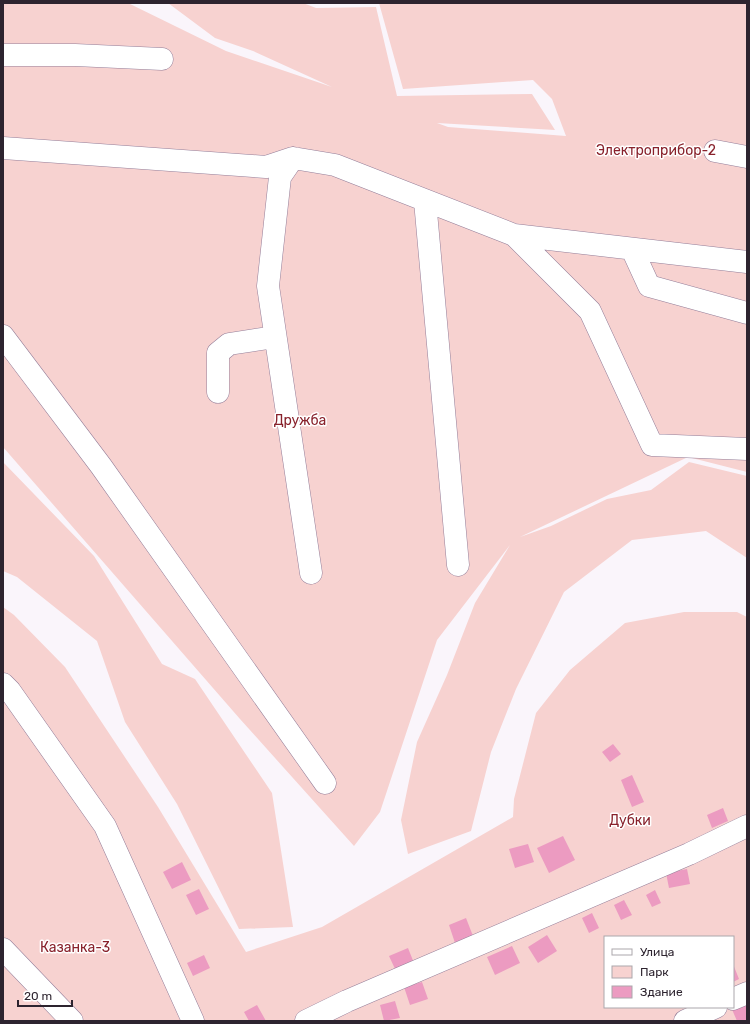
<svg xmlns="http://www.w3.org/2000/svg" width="750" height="1024" font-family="Rubik,sans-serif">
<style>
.green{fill:#f7d2d0;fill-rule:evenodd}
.building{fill:#ec9bc1}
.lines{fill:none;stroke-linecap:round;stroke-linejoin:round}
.minor-casing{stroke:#947e99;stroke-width:23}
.minor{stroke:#fff;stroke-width:22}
.labels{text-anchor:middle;stroke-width:3;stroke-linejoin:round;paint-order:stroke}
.park-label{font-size:14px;fill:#88212b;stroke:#fff}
</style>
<rect width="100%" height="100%" fill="#faf5fb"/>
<path class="green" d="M3 3H128L226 51 332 87 253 51 215 38 168 3H303L316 8 376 7 397 96 532 94 555 130 437 123 448 127 566 136 552 99 533 80 403 89 379 3H747V254L554 233 457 209 427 214 535 245 747 267V472L688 457 520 537 551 526 607 499 651 490 689 462 747 476V558L706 531 632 540 564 592 516 689 491 752 471 831 408 854 401 820 417 742 447 675 475 603 510 545 437 640 380 812 354 846 240 719 3 447Z
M3 462 94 556 162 664 195 679 272 793 293 927 239 929 177 804 125 722 97 641 17 577 3 571Z
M3 607 14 615 65 667 158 807 246 952 322 927 513 817 514 799 536 713 570 670 625 623 684 612H737L747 617V1021H3ZM605 937H733V1007H605Z"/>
<path class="building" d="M613 744 621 754 610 762 602 752Z
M632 775 644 802 632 807 621 780Z
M723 808 728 821 712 828 707 815Z
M563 836 575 860 549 873 537 848Z
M528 844 534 862 515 868 509 849Z
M182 862 191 880 172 889 163 872Z
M687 869 690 884 669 888 666 873Z
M199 889 209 909 196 915 186 895Z
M655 890 661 903 652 907 646 895Z
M624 900 632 915 621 920 614 905Z
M592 913 599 928 589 933 582 918Z
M466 918 473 936 455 943 449 925Z
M547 935 557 951 538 963 528 947Z
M512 946 520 963 495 975 487 957Z
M408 948 414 963 396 971 389 956Z
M204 955 210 968 193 976 187 963Z
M733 964 739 979 733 982Z
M422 982 428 999 410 1005 404 987Z
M395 1001 400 1018 384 1021 380 1005Z
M747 1001V1021H737L731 1007Z
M257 1005 266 1021H249L244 1012Z"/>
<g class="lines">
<g class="minor-casing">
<path id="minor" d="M3 55H75L162 59
M3 148 266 167 293 158 335 165 514 235 747 262
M715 151 747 157
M293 158 280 177 268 286 311 573
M425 201 458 565
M514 235 590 311 652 445 747 449
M632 249 649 286 747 313
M3 336 101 466 325 783
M218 392V353L229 344 275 337
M3 684 10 691 105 826 193 1021
M3 949 72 1021
M733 999 747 993
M306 1021 347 1001 689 854 747 826
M685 1021 716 1007"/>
</g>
<use href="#minor" class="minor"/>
</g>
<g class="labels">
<g class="park-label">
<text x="656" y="155">Электроприбор-2</text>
<text x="300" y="425">Дружба</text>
<text x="630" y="825">Дубки</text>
<text x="75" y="952">Казанка-3</text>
</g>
</g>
<rect width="750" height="1024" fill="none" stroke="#2d242f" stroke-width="8"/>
<rect x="604" y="936" width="130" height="72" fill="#ffffff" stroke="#aba7ac"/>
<rect x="612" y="949" width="20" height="6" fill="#ffffff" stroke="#aba7ac"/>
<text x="640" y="956" font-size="12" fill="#2d242f">Улица</text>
<rect x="612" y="966" width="20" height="12" fill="#f7d2d0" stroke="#aba7ac"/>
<text x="640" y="976" font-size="12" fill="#2d242f">Парк</text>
<rect x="612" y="986" width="20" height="12" fill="#ec9bc1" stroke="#aba7ac"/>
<text x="640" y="996" font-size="12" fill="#2d242f">Здание</text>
<path d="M18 1000v6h54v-6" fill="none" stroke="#2d242f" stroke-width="2"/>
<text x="24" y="1000" font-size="12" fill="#2d242f" stroke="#ffffff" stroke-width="3" paint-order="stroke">20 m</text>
</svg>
